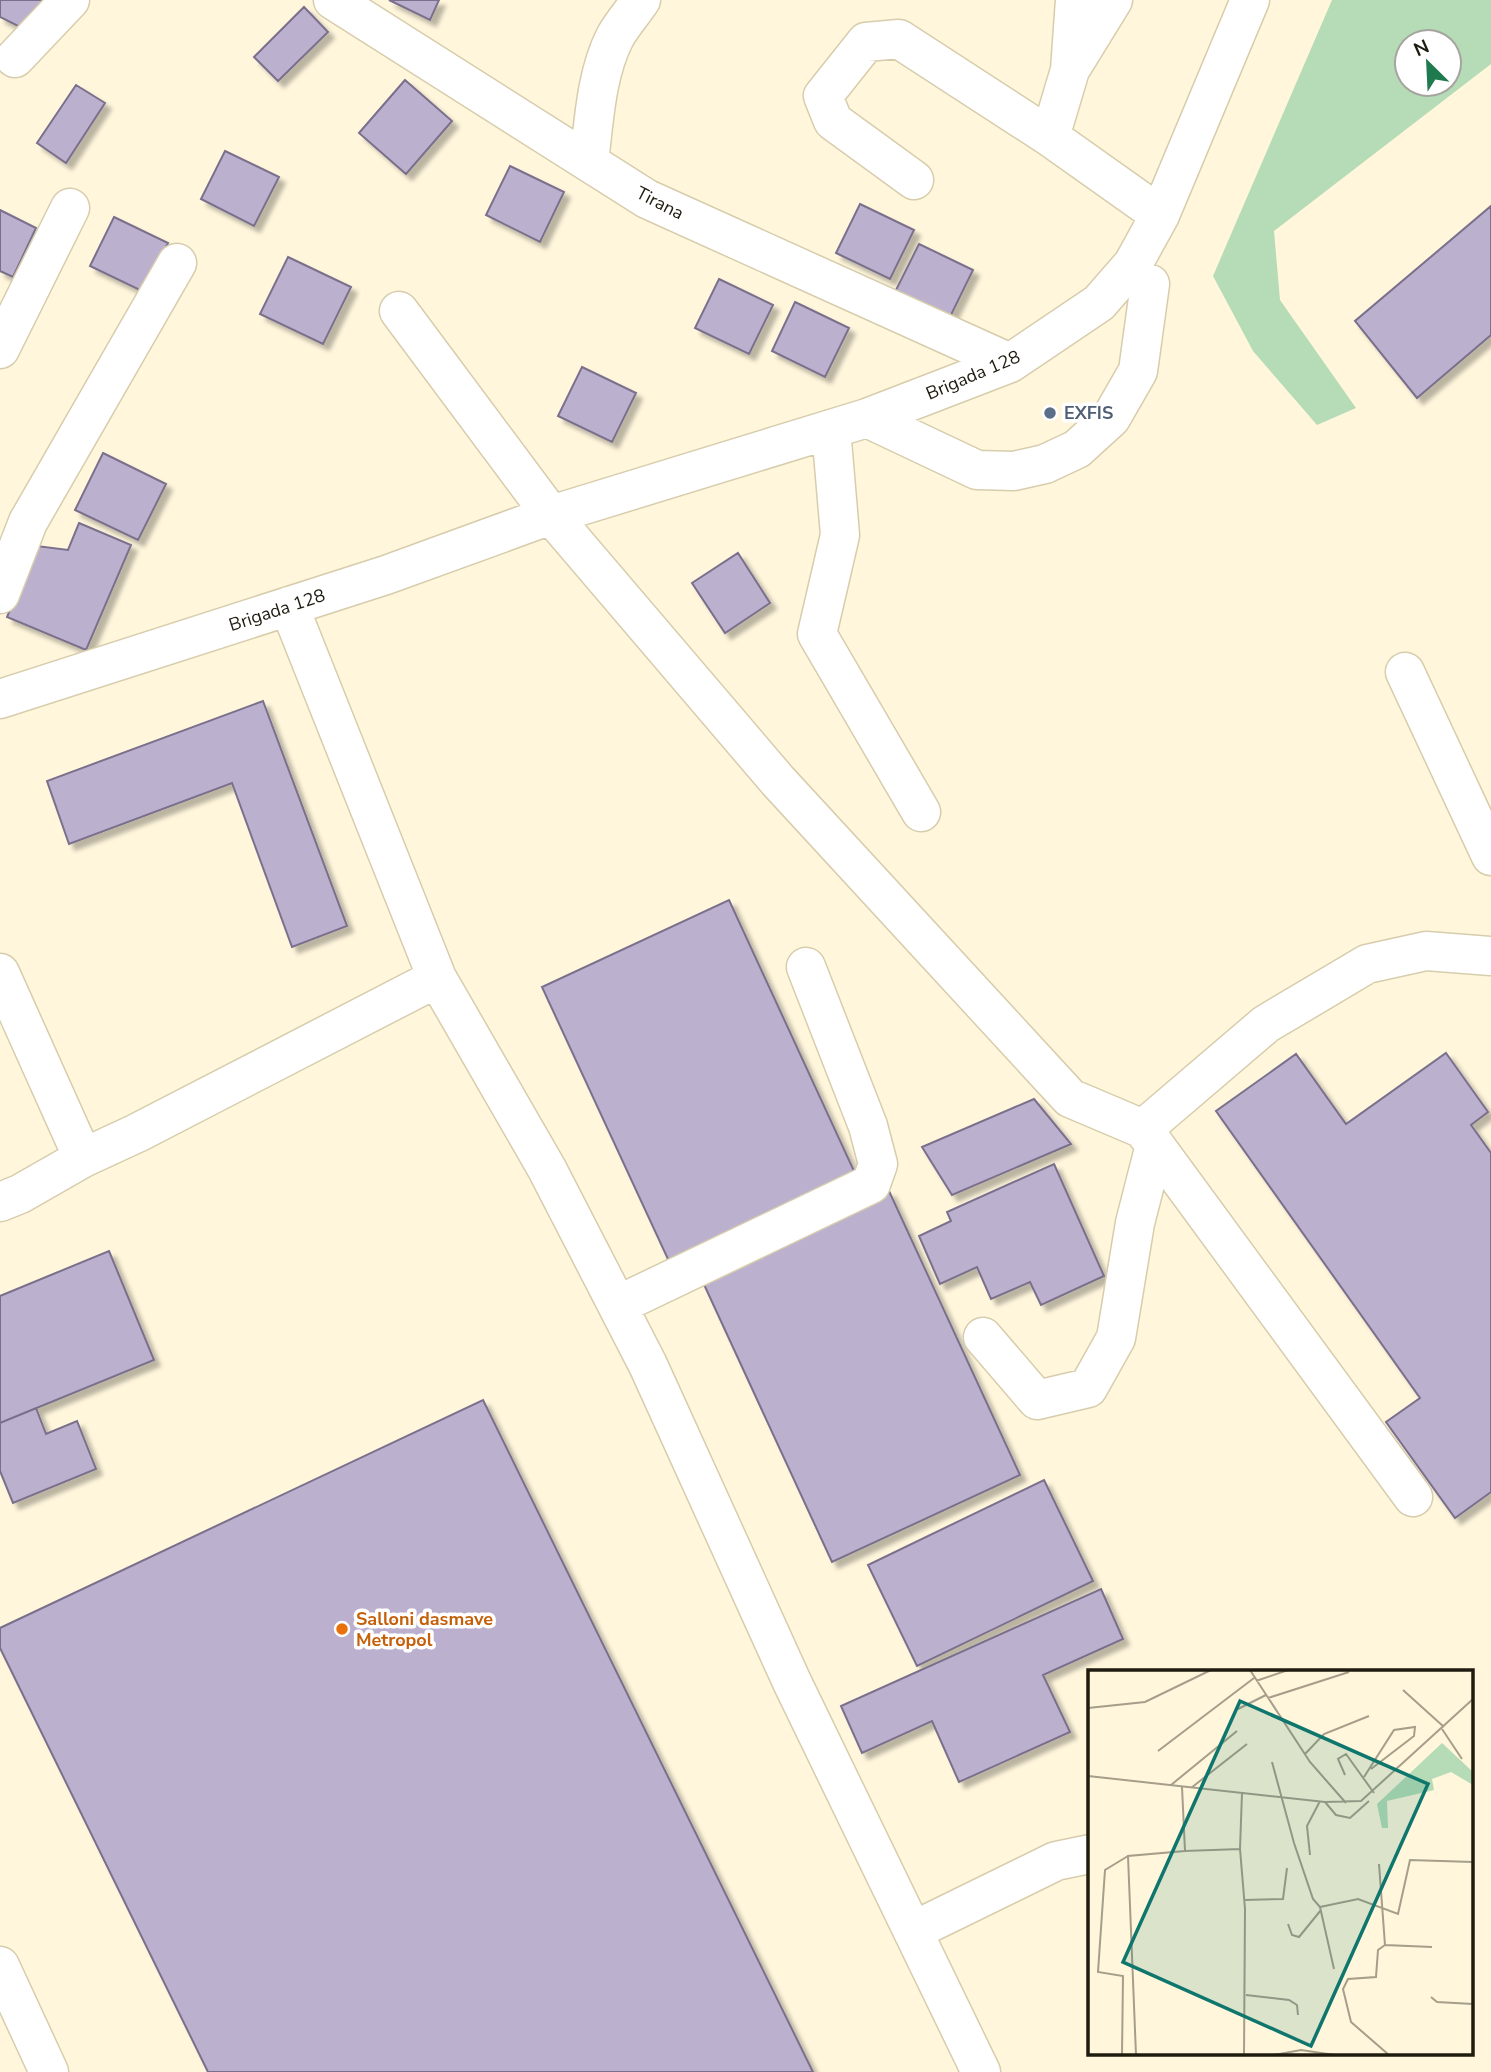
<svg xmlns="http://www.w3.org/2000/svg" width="1491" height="2072" font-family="'Nunito Sans',sans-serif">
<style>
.green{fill:#b5dcb6;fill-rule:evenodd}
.building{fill:#bcb0cf;stroke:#7a708c;stroke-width:2;filter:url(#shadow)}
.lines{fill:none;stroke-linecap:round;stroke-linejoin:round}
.minor-casing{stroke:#d7cdad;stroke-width:41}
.minor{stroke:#fff;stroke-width:38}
.service-dot{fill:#5c6f8a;stroke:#fff;stroke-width:2.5}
.food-dot{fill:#e8710a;stroke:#fff;stroke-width:2.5}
.labels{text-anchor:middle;stroke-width:7;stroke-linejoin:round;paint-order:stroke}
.street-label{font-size:18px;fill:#1f1b0f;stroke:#fff}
.service-label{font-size:18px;font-weight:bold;fill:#4e5e75;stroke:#fff;text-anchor:start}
.food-label{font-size:18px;font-weight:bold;fill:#c56008;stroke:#fff;text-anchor:start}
.inset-road{fill:none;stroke:#a59e8a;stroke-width:2}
.view{fill:#0f766e;fill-opacity:0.15;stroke:#0f766e;stroke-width:3.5}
.inset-edge{fill:none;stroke:#1f1b0f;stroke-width:3.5}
</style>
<defs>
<filter id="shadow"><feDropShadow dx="6" dy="6" stdDeviation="2" flood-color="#0004"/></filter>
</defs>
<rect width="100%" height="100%" fill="#fff6dc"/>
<path class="green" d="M1332 0H1491V64L1274 231 1280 300 1356 408 1317 425 1253 351 1213 276ZM1407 42H1449V84H1407Z"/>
<path class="building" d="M0 0H48L32 33 0 17Z
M389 0H439L430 20Z
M304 7 328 32 278 81 254 57Z
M405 80 452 121 406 174 359 133Z
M76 85 105 103 66 163 37 143Z
M225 151 279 177 254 226 201 199Z
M510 166 564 192 540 242 486 215Z
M860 204 914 230 890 279 836 253Z
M1491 206V335L1417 398 1355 321Z
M0 210 36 228 13 277 0 271Z
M114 217 168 243 144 292 90 266Z
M919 244 973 270 949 319 895 292Z
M288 257 351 287 323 344 260 314Z
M719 279 773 305 749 354 695 328Z
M795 302 849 328 825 377 772 351Z
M582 367 636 393 612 442 558 416Z
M103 453 166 484 138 540 75 510Z
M79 523 131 545 86 650 7 617 37 546 68 550Z
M738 553 770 603 725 633 692 583Z
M263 701 347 926 292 947 232 783 69 844 47 781Z
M729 900 860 1184 673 1270 542 987Z
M1446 1053 1488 1112 1471 1125 1491 1153V1492L1455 1518 1386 1422 1420 1398 1216 1111 1296 1054 1346 1124Z
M1034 1099 1071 1144 952 1195 922 1147Z
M1054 1164 1104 1276 1041 1305 1030 1282 991 1299 977 1267 940 1284 919 1236 951 1221 947 1212Z
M889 1191 1020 1475 832 1562 701 1278Z
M109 1251 154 1360 0 1423V1296Z
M483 1400 813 2072H208L0 1648V1628Z
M36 1408 46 1434 77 1421 96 1469 13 1503 0 1471V1423Z
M1044 1480 1093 1581 917 1666 868 1565Z
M1101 1589 1123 1639 1043 1675 1070 1732 959 1782 932 1721 862 1753 841 1706Z"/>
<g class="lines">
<g class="minor-casing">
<path id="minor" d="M333 0 647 199 1010 363
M15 58 70 0
M1073 65 1113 0
M1050 137 1070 70 1075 0
M589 162C594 121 596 74 615 37 622 24 633 12 641 0
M914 180 833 121 823 96 866 42 899 39 1050 137 1160 215
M399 311 551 515 778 781 1070 1098 1143 1129 1413 1497
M0 349 70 208
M867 418 977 470 1014 471 1045 464 1077 449 1111 418 1138 371 1150 284
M831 429 840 535 817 634 921 812
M0 594 28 522 177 263
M1405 672 1491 856
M0 699 386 575 551 515 867 418 1010 363 1099 303 1133 264 1160 215 1250 0
M0 973 83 1158 137 1133 437 978 289 606
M437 978 547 1169 648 1365 792 1682 981 2072
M1143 1129 1266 1024 1367 964 1426 951 1491 956
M0 1202 20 1194 83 1158
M618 1305 871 1184 878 1164 868 1126 806 967
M983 1337 1037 1400 1088 1388 1116 1338 1135 1223 1155 1145
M913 1931 1056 1861 1090 1854
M0 1966 49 2072"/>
</g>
<use href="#minor" class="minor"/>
</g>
<circle class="service-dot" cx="1050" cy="413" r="7"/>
<circle class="food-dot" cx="342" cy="1629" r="7"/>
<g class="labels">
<g class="street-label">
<text transform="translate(660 203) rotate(27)" y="6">Tirana</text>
<text transform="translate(973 375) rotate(-23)" y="6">Brigada 128</text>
<text transform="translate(277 610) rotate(-18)" y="6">Brigada 128</text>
</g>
<g class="service-label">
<text x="1064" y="419">EXFIS</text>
</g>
<g class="food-label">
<text x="356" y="1625">Salloni dasmave<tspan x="356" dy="21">Metropol</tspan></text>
</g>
</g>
<g transform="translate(1088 1670)">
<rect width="385" height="385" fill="#fff6dc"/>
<path d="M354 73 385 102V115L363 102 344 109 346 120 299 131 300 158H294L289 134Z" fill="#b5dcb6"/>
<path class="inset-road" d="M162 0 222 92 258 133M168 11 200 0M315 20 356 57M180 28 261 2M0 38 57 32 123 0M150 39 178 25M354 59 374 89M70 81 166 8M217 84 236 64 281 46M184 92 206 173 225 229 232 237 246 299M257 105 250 89 258 84 286 123M0 106 237 132 273 131 385 29M276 107 306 60 327 57 326 66 283 99M83 115 149 61M94 117 97 181 152 179 154 123M103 118 159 74M237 132 248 145 262 148 281 131M152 179 157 239 156 385M222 185 219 156 232 131M291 194 297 275 344 277M156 230 195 229 199 198M232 237 270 229 310 244 322 190 385 192M200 254 204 265 211 267 233 240M297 275 290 280 288 307 260 309 255 319 263 352 301 385M158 325 201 330 209 335 210 345M343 327 349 332 385 334M34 385 35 306 10 302 17 200 40 186M48 385 40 186 97 181M186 385 213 380 247 385"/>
<path class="view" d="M152 31 340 114 223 376 35 292Z"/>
<rect width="385" height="385" class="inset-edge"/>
</g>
<g transform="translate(1428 63) rotate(336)"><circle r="33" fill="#ffffff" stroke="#a5a49f" stroke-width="2"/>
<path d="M0-5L12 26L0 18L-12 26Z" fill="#207a4f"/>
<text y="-10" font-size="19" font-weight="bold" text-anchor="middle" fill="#1f1b0f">N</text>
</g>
</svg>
